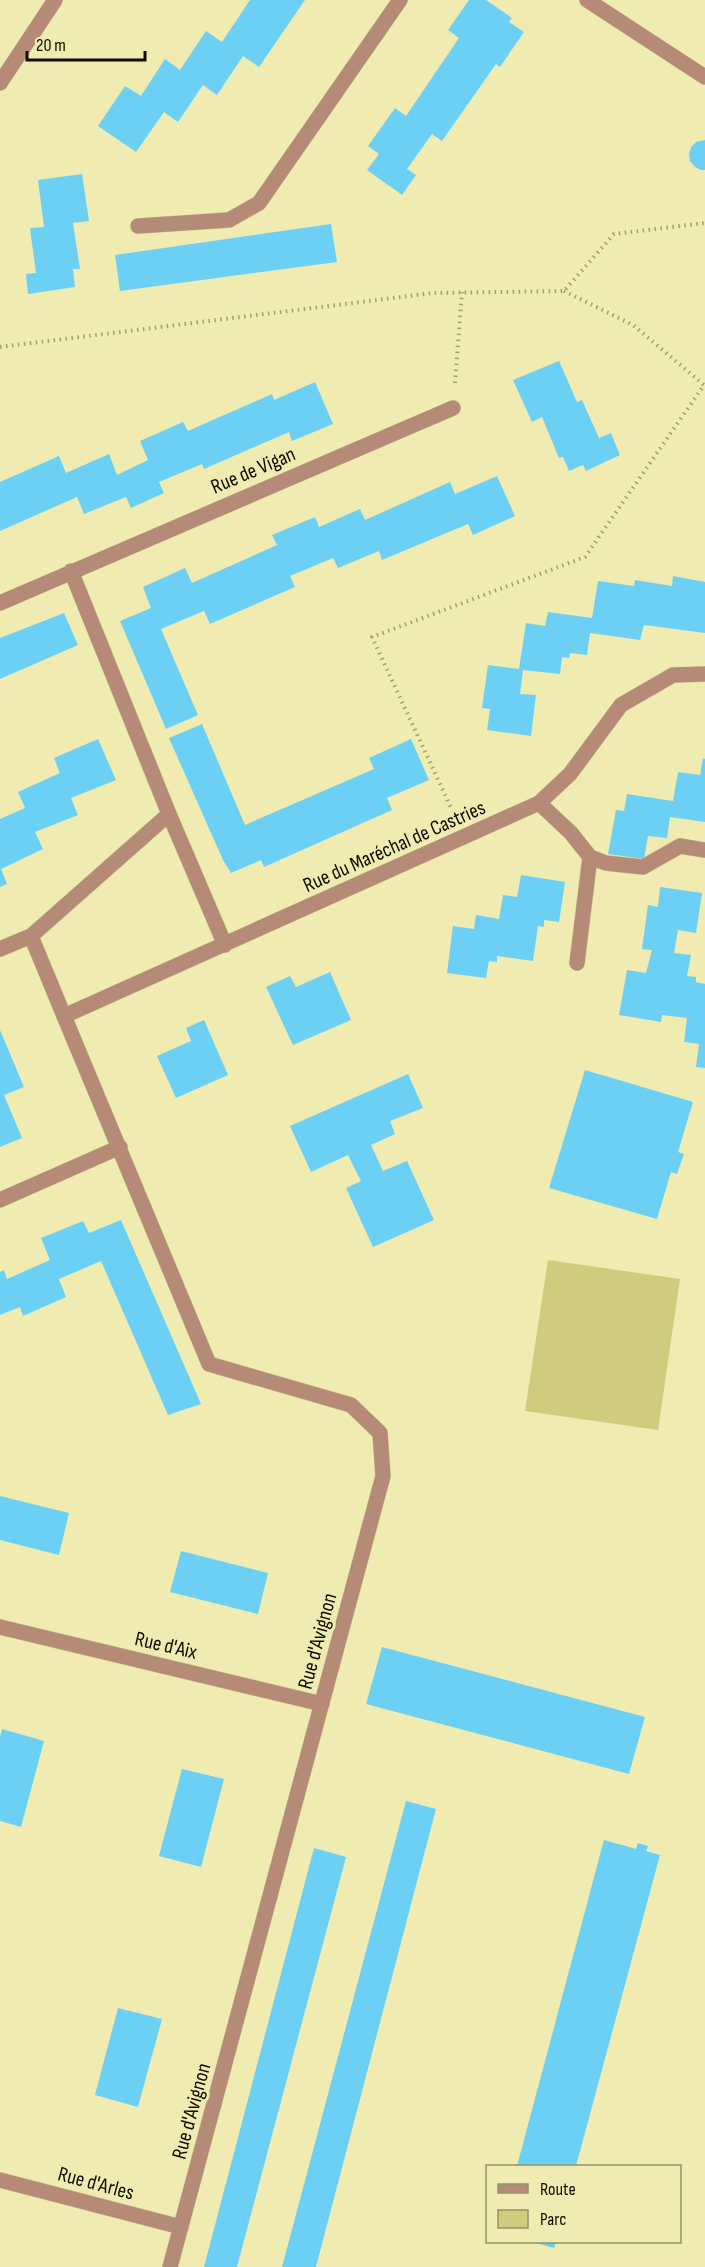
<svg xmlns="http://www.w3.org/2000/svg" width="705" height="2267" font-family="'Sofia Sans Condensed',sans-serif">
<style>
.green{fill:#d1cb7d}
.building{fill:#6cd0f5}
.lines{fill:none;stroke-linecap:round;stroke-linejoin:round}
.minor-casing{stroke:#cbc795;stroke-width:16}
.path{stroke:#a19e73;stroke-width:4;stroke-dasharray:1.5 4.5;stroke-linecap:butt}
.minor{stroke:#b58a77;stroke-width:15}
.labels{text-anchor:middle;stroke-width:6;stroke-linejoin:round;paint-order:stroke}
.street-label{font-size:21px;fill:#0f0d00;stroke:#efebb1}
</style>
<rect width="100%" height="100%" fill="#efebb1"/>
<path class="green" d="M548 1260 680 1279 658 1430 525 1411Z"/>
<path class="building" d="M250 0H305L259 67 243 56 217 95 203 85 178 122 164 112 136 152 98 126 125 86 141 96 165 59 180 70 206 31 222 42Z
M469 0H486L512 18 509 22 524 32 500 67 496 64 442 141 432 134 407 169 416 175 402 195 367 170 379 154 368 146 395 108 406 116 459 38 448 30Z
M705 140V170H701L695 167 690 161 689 154 691 147 696 142Z
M82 174 89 221 73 223 80 269H73L75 287 28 294 26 274 36 273 30 228 44 227 38 180Z
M331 224 337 262 120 291 115 255Z
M559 361 577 402 582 400 599 438 611 433 620 455 586 471 583 465 569 471 563 457 559 458 542 417 532 422 513 380Z
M315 382 333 424 292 441 289 432 204 469 202 464 159 482 164 493 131 508 126 497 84 514 77 497 0 531V482L59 456 66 473 109 454 117 475 148 460 140 441 183 422 188 431 272 394 274 400Z
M497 476 515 516 473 535 468 524 382 560 379 551 338 568 333 558 290 576 295 587 210 624 204 611 161 629 198 715 166 729 120 621 151 608 143 587 185 568 192 583 277 545 272 535 315 517 319 527 360 509 365 520 450 482 455 494Z
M673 576 705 582V633L644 625 640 640 590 633 587 655 570 653 569 658 562 657 560 674 523 670 520 694 536 695 531 736 487 730 490 709 482 708 488 665 519 669 526 623 545 626 548 612 592 618 598 581 634 586 635 580 672 586Z
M64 613 78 645 0 679V638Z
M202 724 245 825 374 769 369 758 411 739 429 780 387 798 392 810 264 867 261 860 231 873 223 860 169 738Z
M98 739 116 780 71 798 78 815 35 832 43 849 1 869 7 884 0 887V819L25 808 18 792 60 773 54 758Z
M703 758 705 759V822L670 817 667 838 648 836 644 859 608 854 616 810 624 811 627 794 673 801 678 772 700 775Z
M521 875 565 882 559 922 544 920V927L538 926 533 961 497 956V962L489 961 486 978 447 973 453 926 474 929 476 915 499 919 503 895 517 897Z
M660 887 702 893 696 933 678 930 674 953 691 955 687 976 696 977V982L705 984V1068L696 1067 699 1044 684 1042 687 1018 662 1015 661 1022 619 1015 627 970 646 973 652 950 642 949 648 905 658 907Z
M330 972 351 1020 293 1045 266 987 290 976 296 987Z
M204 1020 228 1075 176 1098 157 1056 191 1041 186 1028Z
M0 1030 24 1087 4 1095 22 1138 0 1147Z
M585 1070 693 1102 678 1152 684 1154 677 1174 671 1172 657 1219 549 1188Z
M408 1074 423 1108 390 1121 395 1134 371 1145 383 1171 407 1161 434 1220 373 1247 346 1188 361 1181 348 1155 311 1172 290 1126Z
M121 1220 201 1404 168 1415 101 1261 59 1279 66 1297 23 1316 20 1307 0 1315V1272L4 1270 7 1279 50 1260 41 1238 83 1221 89 1233Z
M0 1496 69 1513 59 1555 0 1540Z
M181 1551 268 1573 258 1614 170 1592Z
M382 1647 645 1717 629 1774 366 1704Z
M2 1729 44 1741 21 1827 0 1821V1737Z
M182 1769 224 1779 201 1867 159 1856Z
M406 1801 436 1809 316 2267H282Z
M604 1840 636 1849 638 1843 648 1846 646 1851 660 1855 576 2166H517Z
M314 1848 346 1857 237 2267H204Z
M118 2008 162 2019 138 2107 95 2095Z
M532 2242H556L554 2248Z"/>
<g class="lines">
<g class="minor-casing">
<path id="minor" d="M587 0 705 77
M0 83 55 0
M138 226 229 220 259 203 400 0
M71 571 169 814 225 945
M0 603 453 408
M539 803 571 833 590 857 606 863 643 867 680 846 705 850
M31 936 169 814
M0 949 31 936 64 1016 539 803 570 774 621 705 673 675 705 674
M577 963 590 857
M64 1016 209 1364 351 1405 380 1433 383 1476 170 2267
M0 1200 120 1147
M0 1627 322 1704
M0 2180 181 2227"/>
</g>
<path class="path" d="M0 347 433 293 564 291 614 234 705 223
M455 383 462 292
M453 812 372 637 585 557 704 385 633 325 564 291"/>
<use href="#minor" class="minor"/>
</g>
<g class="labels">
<g class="street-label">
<text transform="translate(253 470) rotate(-23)" y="7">Rue de Vigan</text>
<text transform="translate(394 846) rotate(-24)" y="7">Rue du Maréchal de Castries</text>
<text transform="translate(317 1641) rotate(-75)" y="7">Rue d'Avignon</text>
<text transform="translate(166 1645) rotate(13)" y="7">Rue d'Aix</text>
<text transform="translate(191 2111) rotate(-75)" y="7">Rue d'Avignon</text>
<text transform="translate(96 2183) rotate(15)" y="7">Rue d'Arles</text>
</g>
</g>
<rect x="486" y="2165" width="195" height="78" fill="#efebb1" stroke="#95926a" stroke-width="1.5"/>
<rect x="498" y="2184" width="30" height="9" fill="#b58a77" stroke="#95926a" stroke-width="1.5"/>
<text x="540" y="2195" font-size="18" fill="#0f0d00">Route</text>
<rect x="498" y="2210" width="30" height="18" fill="#d1cb7d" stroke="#95926a" stroke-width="1.5"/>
<text x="540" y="2225" font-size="18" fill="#0f0d00">Parc</text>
<path d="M27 51v9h118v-9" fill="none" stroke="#0f0d00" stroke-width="3"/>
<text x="36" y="51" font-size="18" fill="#0f0d00" stroke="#efebb1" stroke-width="4.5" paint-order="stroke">20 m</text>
</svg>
